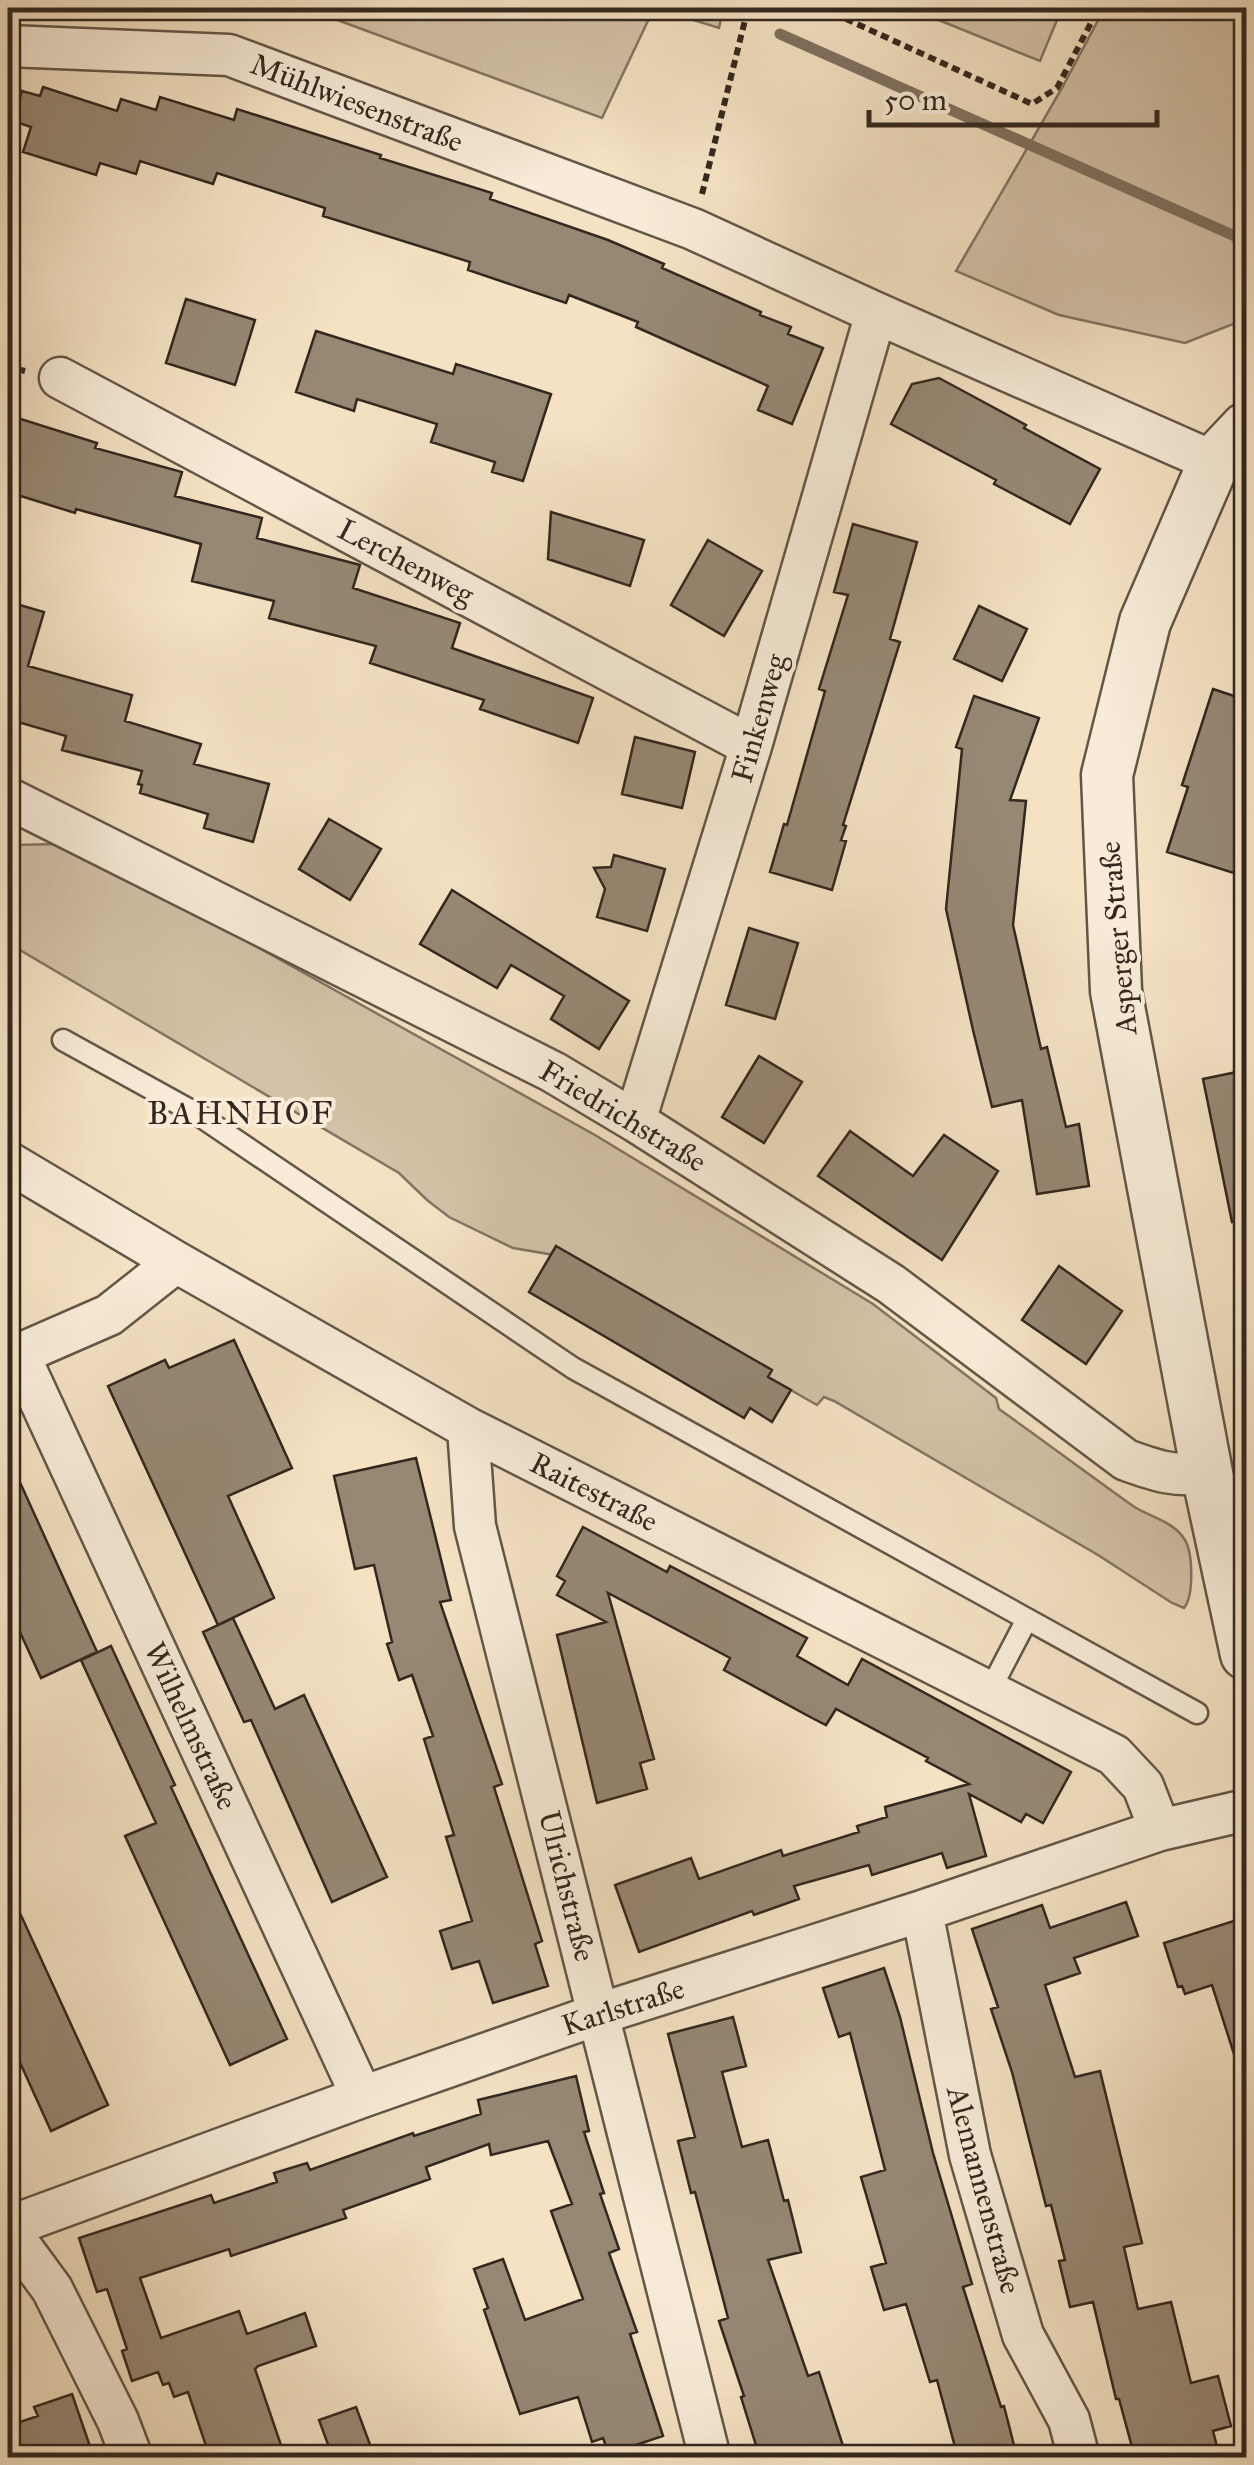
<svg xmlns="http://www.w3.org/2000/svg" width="1254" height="2465" font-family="'IM FELL Great Primer',serif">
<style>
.green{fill:#d3c2a7;stroke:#837463;stroke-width:2.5}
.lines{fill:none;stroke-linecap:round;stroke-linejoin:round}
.stream{stroke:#7f7160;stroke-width:11}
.building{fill:#978874;stroke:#33271f;stroke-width:2.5}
.service-casing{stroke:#635648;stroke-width:25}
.minor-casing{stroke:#635648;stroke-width:45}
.tertiary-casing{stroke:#635648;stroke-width:55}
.path{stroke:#33271f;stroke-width:6;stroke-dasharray:8 5;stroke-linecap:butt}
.service{stroke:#f8ecd8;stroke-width:20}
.minor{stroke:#f8ecd8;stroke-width:40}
.tertiary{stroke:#f8ecd8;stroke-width:50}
.labels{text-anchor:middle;stroke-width:8;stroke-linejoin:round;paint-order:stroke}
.street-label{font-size:30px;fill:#33271f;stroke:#f8ecd8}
.neighbourhood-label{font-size:32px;letter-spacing:2.5px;fill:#33271f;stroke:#f8ecd8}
</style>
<rect width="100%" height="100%" fill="#f4e2c3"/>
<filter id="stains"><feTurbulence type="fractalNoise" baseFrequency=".002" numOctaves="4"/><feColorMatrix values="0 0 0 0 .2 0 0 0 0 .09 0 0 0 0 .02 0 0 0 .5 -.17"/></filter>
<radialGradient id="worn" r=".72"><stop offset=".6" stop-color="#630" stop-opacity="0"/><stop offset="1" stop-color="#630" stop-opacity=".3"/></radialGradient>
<path class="green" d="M305 8H654L602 118Z
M655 8H723L719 28Z
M909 8H1062L1040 61Z
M1117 8H1246V319L1185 343 1059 315 956 271 1062 88 1103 11Z
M8 841 16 845 55 844 164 895 595 1135 873 1304 996 1398 999 1409C1044 1441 1088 1474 1133 1506 1149 1517 1174 1521 1185 1540 1193 1554 1194 1596 1184 1608L1172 1603 1098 1555 834 1401 824 1397 817 1405 554 1255 513 1248 449 1217 427 1200 399 1173 8 943Z"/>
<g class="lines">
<path class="stream" d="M780 34 1246 241"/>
</g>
<path class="building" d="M43 87 117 111 121 99 156 110 160 97 234 120 237 109 381 155 380 158 492 193 490 199 608 240 664 264 662 268 761 312 760 315 791 327 788 334 823 348 792 424 758 410 768 386 636 327 638 322 569 295 566 303 468 270 470 262 323 216 325 208 217 173 213 184 140 161 136 174 100 163 96 175 23 152 31 127 13 121 22 91 40 96Z
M186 299 255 320 235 385 166 363Z
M316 331 453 374 456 364 551 394 523 481 492 472 495 462 431 442 437 424 357 399 354 411 296 392Z
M939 378 1026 425 1024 428 1100 469 1070 524 994 484 996 480 891 424 912 384Z
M8 415 97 443 95 448 182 472 175 496 262 518 257 538 360 565 353 588 460 623 452 648 593 698 578 743 480 709 484 700 370 663 376 646 269 618 274 601 192 581 201 544 76 509 75 513 8 492Z
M551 512 644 540 630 586 548 559Z
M853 524 917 542 890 639 900 642 843 825 846 826 841 840 846 841 832 890 770 872 784 824 787 825 825 691 819 689 848 595 834 592Z
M708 540 762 571 724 636 671 605Z
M13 603 44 612 28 666 132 695 125 721 201 744 194 764 269 784 253 842 204 828 208 814 140 793 142 785 138 784 142 771 62 750 66 736 8 719V621Z
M979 606 1027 629 1002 681 954 659Z
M1213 689 1246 700V855L1240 875 1167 852 1188 787 1182 785Z
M974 696 1039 718 1010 800 1026 801 1013 925 1041 1049 1047 1047 1066 1127 1079 1124 1089 1186 1037 1194 1022 1100 992 1107 973 1030 946 909 962 749 956 747Z
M635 737 695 752 682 808 622 794Z
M329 819 381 849 350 900 299 869Z
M614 855 665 869 647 931 597 917 605 889 594 868 611 867Z
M452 890 629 1001 599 1049 551 1019 564 996 511 965 497 988 420 944Z
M749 928 798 943 775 1019 726 1005Z
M759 1056 802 1082 764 1143 722 1117Z
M1246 1070V1220L1232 1222 1203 1079Z
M850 1131 913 1176 944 1135 998 1171 942 1260 818 1176Z
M556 1246 772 1370 768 1377 791 1390 772 1422 750 1408 744 1418 529 1292Z
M1059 1266 1122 1311 1086 1364 1022 1320Z
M234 1340 292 1468 228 1496 274 1598 218 1625 108 1386 165 1360 169 1368Z
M8 1456 97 1652 41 1678 8 1606Z
M416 1458 451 1600 440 1602 502 1784 494 1787 542 1941 535 1944 548 1986 493 2003 479 1961 452 1969 440 1931 472 1921 446 1837 454 1835 424 1739 433 1736 412 1675 399 1680 387 1644 392 1642 374 1565 355 1569 334 1476Z
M583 1527 667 1572 670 1566 807 1638 797 1656 848 1685 862 1659 1071 1772 1043 1823 1026 1814 1021 1822 969 1794 986 1856 947 1868 942 1853 872 1875 869 1865 794 1886 799 1899 754 1915 752 1911 639 1952 615 1885 691 1858 699 1879 781 1850 783 1856 859 1832 857 1826 887 1817 885 1807 969 1784 926 1761 928 1758 836 1709 826 1725 812 1718 724 1670 730 1658 608 1593 654 1759 640 1763 647 1789 597 1803 557 1635 606 1622 557 1595 565 1581 557 1576Z
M233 1618 275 1709 304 1695 387 1877 332 1902 251 1720 244 1722 203 1632Z
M111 1646 175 1785 171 1787 287 2039 230 2065 125 1836 156 1823 81 1660Z
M8 1887 108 2105 51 2131 8 2036Z
M1126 1902 1138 1936 1074 1958 1080 1973 1045 1985 1075 2077 1100 2071 1142 2243 1124 2247 1138 2309 1171 2302 1191 2383 1218 2376 1231 2426 1213 2431 1220 2458H1135L1119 2399H1116L1093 2302 1070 2307 1059 2261 1065 2260 1051 2205 1046 2206 1012 2072 991 2009 998 2007 972 1929 1042 1905 1050 1928Z
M1240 1919 1246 1939V2072L1240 2073 1212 1985 1185 1994 1182 1986 1178 1987 1164 1943Z
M884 1968 900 2017 933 2153 972 2284 963 2287 1001 2407 1004 2406 1016 2453 998 2458H958L937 2380 930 2382 906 2304 884 2310 871 2267 886 2263 861 2177 885 2170 850 2033 839 2037 823 1988Z
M733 2017 746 2066 722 2072 742 2147 768 2140 784 2201 788 2200 801 2252 768 2260 808 2376 819 2372 847 2458H760L741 2397 744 2396 719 2321 728 2318 695 2192 691 2193 678 2141 695 2137 668 2034Z
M576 2076 589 2131 584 2132 604 2193 600 2194 619 2249 609 2253 637 2332 630 2334 663 2436 609 2454 603 2438 592 2442 578 2397 520 2414 484 2310 488 2308 474 2269 503 2259 525 2320 583 2299 551 2211 572 2204 548 2141 491 2155 489 2144 426 2167 430 2179 343 2210 346 2218 231 2256 229 2249 140 2278 161 2338 239 2311 247 2334 305 2313 316 2346 258 2366 255 2369 283 2451 264 2458H210L188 2392 174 2397 169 2383 163 2385 158 2372 132 2381 122 2351 127 2349 107 2289 97 2292 79 2238 211 2195 214 2203 277 2182 274 2173 307 2163 310 2170 413 2133 414 2136 481 2114 478 2100Z
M72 2394 94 2458H13L8 2441V2426L38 2416 34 2407Z
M356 2407 375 2458H333L319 2420Z"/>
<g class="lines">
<g class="service-casing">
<path id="service" d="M63 1040 197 1114 573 1368 1197 1713
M989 1692 1027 1619"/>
</g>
<g class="minor-casing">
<path id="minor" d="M8 46 229 55 693 229 876 313 1214 462
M60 378 751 746
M8 798 553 1072 635 1121 891 1284 1126 1460C1157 1471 1173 1477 1207 1473
M635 1121 751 746 876 313
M8 1162 176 1262 468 1428 1114 1755 1143 1786 1160 1830
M19 1355 362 2097
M8 1359 109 1315 176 1262
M468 1428 475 1526 710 2458
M922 1911 970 2155 1023 2335 1069 2420 1079 2458
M8 2227 362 2097 599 2014 922 1911 1160 1830 1246 1810
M8 2229 52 2289 118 2421 132 2458"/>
</g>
<g class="tertiary-casing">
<path id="tertiary" d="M1246 428 1214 462 1145 622 1107 775 1116 991 1207 1473 1246 1654"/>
</g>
<path class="path" d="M822 8 1032 104 1057 88 1093 19 1106 8
M702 194 748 8
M8 367 25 371"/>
<use href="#service" class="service"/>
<use href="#minor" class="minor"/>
<use href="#tertiary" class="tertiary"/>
</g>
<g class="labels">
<g class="street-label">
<text transform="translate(357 103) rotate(21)" y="10">Mühlwiesenstraße</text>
<text transform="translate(406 562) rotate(28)" y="10">Lerchenweg</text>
<text transform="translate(759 718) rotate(-74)" y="10">Finkenweg</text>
<text transform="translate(1118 938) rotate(-95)" y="10">Asperger Straße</text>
<text transform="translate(623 1116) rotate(31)" y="10">Friedrichstraße</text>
<text transform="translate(594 1492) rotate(27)" y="10">Raitestraße</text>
<text transform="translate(191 1726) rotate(65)" y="10">Wilhelmstraße</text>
<text transform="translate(567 1886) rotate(76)" y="10">Ulrichstraße</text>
<text transform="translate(623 2007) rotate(-18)" y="10">Karlstraße</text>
<text transform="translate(984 2190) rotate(75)" y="10">Alemannenstraße</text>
</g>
<g class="neighbourhood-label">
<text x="241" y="1124">BAHNHOF</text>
</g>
</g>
<rect width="1254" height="2465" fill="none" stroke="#f4e2c3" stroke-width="40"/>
<rect x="10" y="10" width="1234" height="2445" fill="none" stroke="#33271f" stroke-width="5"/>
<rect x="20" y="20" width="1214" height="2425" fill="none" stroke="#33271f" stroke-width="2.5"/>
<path d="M869 110v15h288v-15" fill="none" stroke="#33271f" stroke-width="5"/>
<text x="884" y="110" font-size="30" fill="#33271f" stroke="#f8ecd8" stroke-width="8" paint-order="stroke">50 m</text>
<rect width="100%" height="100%" filter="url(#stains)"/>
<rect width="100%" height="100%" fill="url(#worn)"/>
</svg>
